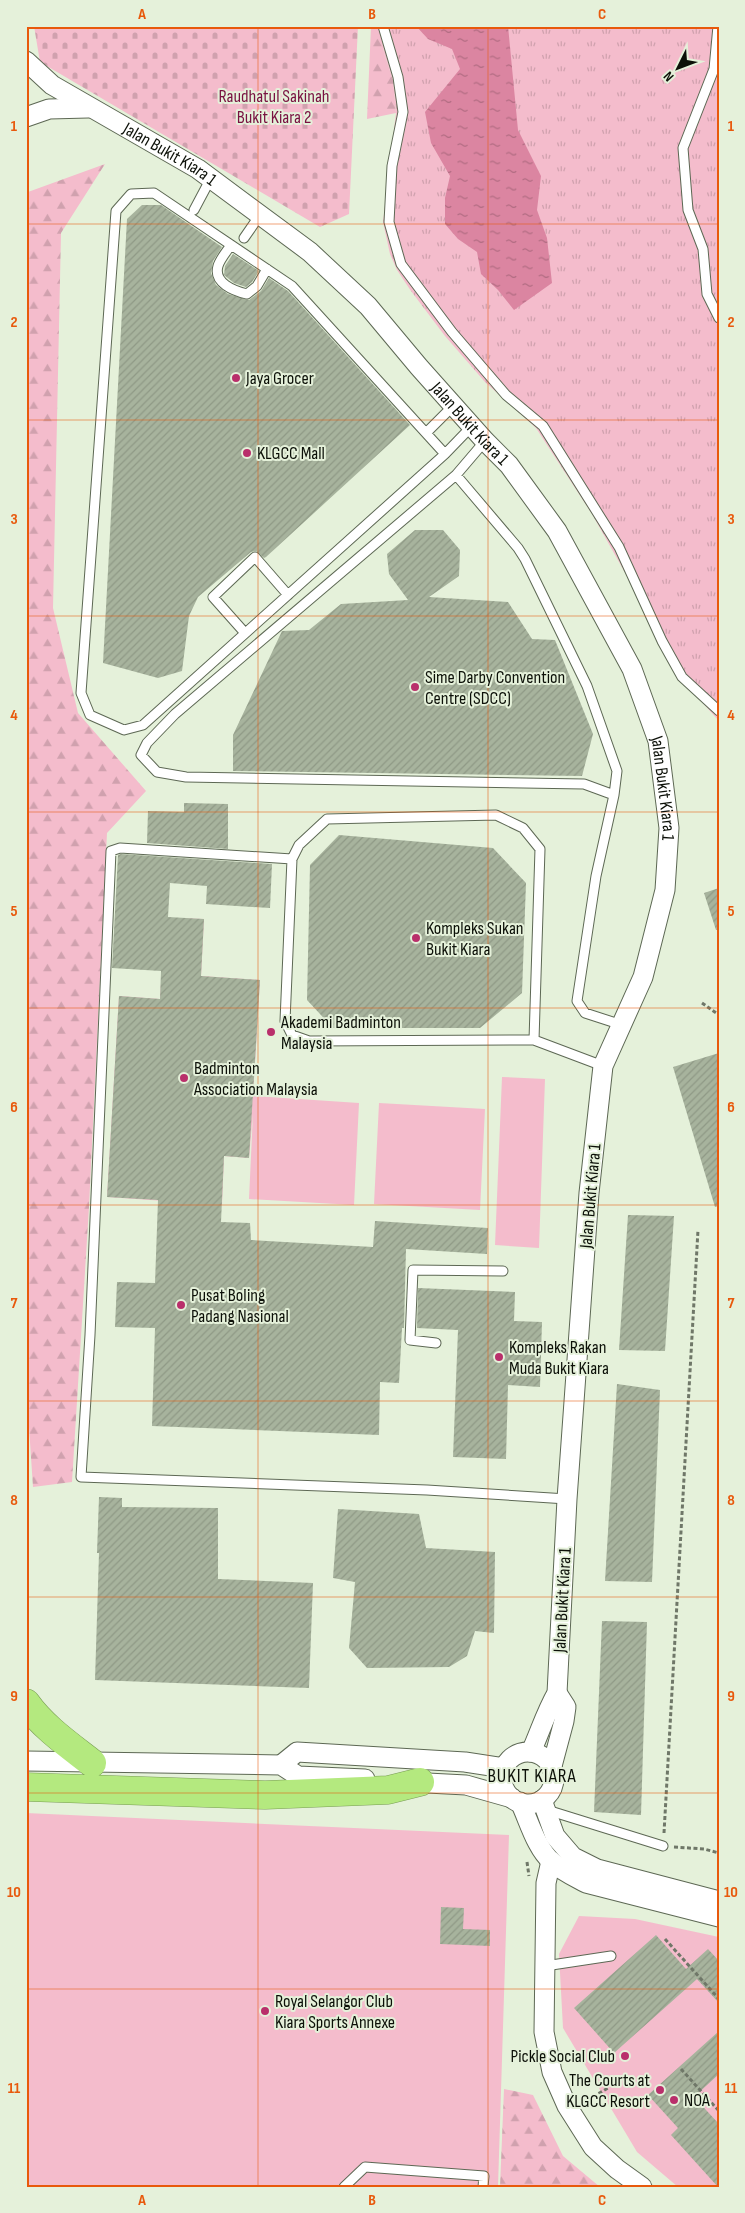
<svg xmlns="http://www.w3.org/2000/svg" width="745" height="2213" font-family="'Sofia Sans Condensed',sans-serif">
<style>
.grass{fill:url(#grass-tufts)}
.forest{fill:url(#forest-firs)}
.cemetery{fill:url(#cemetery-stones)}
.pitch{fill:#f4bccc}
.water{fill:url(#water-ripples)}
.building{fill:url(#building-hatch)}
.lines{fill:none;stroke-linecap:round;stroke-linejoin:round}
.service-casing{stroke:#5d6854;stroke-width:11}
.minor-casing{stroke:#5d6854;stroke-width:21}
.motorway-casing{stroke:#799d55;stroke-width:29}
.path{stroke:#6f7768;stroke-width:3;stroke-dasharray:4 2.5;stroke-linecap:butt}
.service{stroke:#fff;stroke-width:9}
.minor{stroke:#fff;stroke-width:19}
.motorway{stroke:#b4e97f;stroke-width:28}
.grid{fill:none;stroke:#e8590c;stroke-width:1;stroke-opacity:0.55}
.poi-dot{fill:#b92f6b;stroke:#e5f1da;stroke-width:2}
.labels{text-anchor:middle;stroke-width:4;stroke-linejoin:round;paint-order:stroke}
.park-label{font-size:18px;fill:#791141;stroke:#e5f1da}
.street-label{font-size:18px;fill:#0c1008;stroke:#e5f1da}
.poi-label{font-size:18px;fill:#0c1008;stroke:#e5f1da;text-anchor:start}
.neighbourhood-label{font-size:19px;letter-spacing:1px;fill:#0c1008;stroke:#e5f1da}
.neatline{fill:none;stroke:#e8590c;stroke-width:2}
.grid-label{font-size:16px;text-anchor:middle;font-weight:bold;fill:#e8590c}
</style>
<defs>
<pattern id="grass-tufts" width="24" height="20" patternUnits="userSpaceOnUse" patternTransform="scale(1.25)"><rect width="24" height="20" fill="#f4bccc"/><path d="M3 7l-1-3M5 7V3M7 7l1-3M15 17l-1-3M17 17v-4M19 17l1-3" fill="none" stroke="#d0a1ae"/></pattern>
<pattern id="forest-firs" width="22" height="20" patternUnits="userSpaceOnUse" patternTransform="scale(1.25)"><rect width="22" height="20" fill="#f4bccc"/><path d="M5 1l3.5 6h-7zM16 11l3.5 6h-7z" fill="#d0a1ae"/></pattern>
<pattern id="cemetery-stones" width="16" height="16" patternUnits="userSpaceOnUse" patternTransform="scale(1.25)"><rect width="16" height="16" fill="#f4bccc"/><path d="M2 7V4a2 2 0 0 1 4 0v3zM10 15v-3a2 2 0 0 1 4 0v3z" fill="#d0a1ae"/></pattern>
<pattern id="water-ripples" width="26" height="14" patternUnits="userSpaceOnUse" patternTransform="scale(1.25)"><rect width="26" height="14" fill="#db85a1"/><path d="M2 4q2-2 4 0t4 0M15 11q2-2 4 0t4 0" fill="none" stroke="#b06b81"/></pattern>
<pattern id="building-hatch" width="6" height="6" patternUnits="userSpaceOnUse" patternTransform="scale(1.25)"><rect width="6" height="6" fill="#a7b39d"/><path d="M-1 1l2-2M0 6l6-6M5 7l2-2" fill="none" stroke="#8f9986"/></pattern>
</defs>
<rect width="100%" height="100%" fill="#e5f1da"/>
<path class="grass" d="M380 26H719V721L691 690 592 514 536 428 485 382 445 336 411 291 397 270 390 254 383 222 396 113 393 80 384 53Z"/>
<path class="forest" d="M371 26H380L384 53 393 80 396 113 367 119Z
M105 164 61 233 53 608 78 713 146 791 107 833 89 1207 72 1482 33 1487 26 1383 28 192Z
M504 2089 533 2095 563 2156 600 2187H500Z"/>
<path class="cemetery" d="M34 26H358L349 214 320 227 40 62Z"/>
<path class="pitch" d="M176 918 204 919 201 976 260 980 253 1096 359 1103 354 1205 249 1199 253 1113 249 1158 224 1156 222 1205 107 1197 119 996 160 999 163 952Z
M502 1077 545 1079 539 1248 495 1245Z
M379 1103 485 1109 480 1210 374 1204Z
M26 1813 509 1835 498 2187H26Z
M579 1916 635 1919 719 1937V2187H678L637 2152 563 2028 559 1954Z"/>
<path class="water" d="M416 26H508L518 130 541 176 537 210 547 238 552 283 514 310 498 290 481 274 477 252 458 239 445 224V198L450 176 431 143 425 112 460 69 452 49 428 39Z"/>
<path class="building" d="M142 205H161L222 247 213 261 211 273 216 285 228 294 249 300 261 291 269 278 288 291 410 425 266 557 264 558 256 551 251 552 198 597 189 616 182 671 158 678 103 663 127 219Z
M233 254 259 271 252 282 246 287 234 283 224 275 225 266Z
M415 530H443L460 550 459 576 429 597 508 602 532 639 555 640 593 734 582 776 233 771V735L282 631 309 630 341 604 408 600 389 574 387 554Z
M184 803 228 804V849L147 843 148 811 184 812Z
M339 835 493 848 526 883 522 993 480 1028H333L307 1000 310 865Z
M121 854 272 864 270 908 206 904 207 886 170 883 168 917 204 919 201 976 260 980 249 1158 224 1156 221 1222 250 1223 251 1240 373 1247 375 1221 488 1228 487 1254 406 1249 404 1328H402L399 1383 380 1382 379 1435 152 1426 155 1328 115 1327 117 1282 155 1283 158 1200 107 1197 119 996 160 999 161 971 112 968 118 855Z
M719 888V930H716L704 893Z
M719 1053V1206L715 1207 673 1067Z
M628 1215 674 1216 665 1351 619 1350Z
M418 1288 515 1292 514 1321 542 1322 540 1387 508 1385 506 1459 453 1457 458 1330 417 1328Z
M617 1384 660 1390 652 1582 605 1581Z
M99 1497 122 1498V1507L218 1508V1579L313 1583 309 1688 95 1680 99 1553H97Z
M338 1509 419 1514 426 1548 495 1552 494 1633 475 1631 467 1656 449 1667 367 1668 349 1648 355 1582 333 1578Z
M602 1621 647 1622 641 1815 594 1812Z
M441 1907 464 1908 463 1929 490 1930V1946L440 1944Z
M656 1935 686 1969 708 1949 719 1961V2003L697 1979 614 2053 574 2008Z
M719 2031V2074L694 2097 719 2124 718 2187 671 2135 678 2128 648 2095Z"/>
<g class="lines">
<g class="service-casing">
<path id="service" d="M383 26 398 77 403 112 392 166 389 222 401 264 452 332 506 395 543 426 619 547 662 641 682 677 719 711
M718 26 714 69 683 148 688 210 703 249 707 294 719 318
M194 210 211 178
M244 238 260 215
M231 245C227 251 220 259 218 266 213 283 234 291 247 294L257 286 267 269
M427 432 453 406
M485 441 456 475 175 714 147 743 141 755 157 772 186 777 584 784 614 795
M445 454 292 286 154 193 131 194 116 211 81 693 90 715 124 730 143 725 445 454 472 426
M456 475 518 548 525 559 587 686 617 771 614 795 596 876 577 1001 585 1013 622 1025
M245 633 213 597 255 557 288 595
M496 815 523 828 540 849 534 1040 309 1041 292 1035 285 1021 292 859 299 845 327 819Z
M292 859 120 848 111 851 90 1335 81 1477 427 1490 567 1499
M534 1040 603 1066
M436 1343 410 1340 413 1270 503 1271
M547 1810 663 1846
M545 1966 611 1956
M344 2187 365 2167 484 2176 483 2187"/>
</g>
<g class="minor-casing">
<g id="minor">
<path id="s1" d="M26 61 52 85 198 169 310 252 368 306 419 367 485 441 509 465 557 531 632 669 658 741 669 828 665 890 643 977 603 1066 589 1193 567 1499 557 1693C546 1712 540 1732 531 1752"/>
<path d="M26 117 49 109 88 108"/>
<circle cx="528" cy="1778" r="26"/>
<path d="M26 1761 281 1765 298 1776 365 1779"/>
<path d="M281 1765 297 1752 465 1762 504 1768"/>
<path d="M552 1766 564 1721 566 1707 557 1693"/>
<path d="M408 1782 466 1785 512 1798"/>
<path d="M542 1800 555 1836 573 1857 597 1869 719 1901"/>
<path d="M520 1802C529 1821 536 1848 552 1862 562 1871 575 1877 586 1883L719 1917"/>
<path d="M551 1861 546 1883 544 2032 552 2072 567 2106 593 2147 617 2169 642 2187"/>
</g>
</g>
<g class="motorway-casing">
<path id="motorway" d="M26 1703C43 1727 69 1745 92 1763
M26 1787 265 1795 388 1790 420 1782"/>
</g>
<path class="path" d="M702 1003 719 1015
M664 1833 698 1230
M674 1847 704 1849 719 1853
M527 1862 529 1876
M665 1939 719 1999
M681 2069 719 2111
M593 2097 608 2088"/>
<use href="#service" class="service"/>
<use href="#minor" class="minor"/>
<use href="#motorway" class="motorway"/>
</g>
<path class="grid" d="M258 26V2187M488 26V2187M26 224H719M26 420H719M26 616H719M26 812H719M26 1008H719M26 1205H719M26 1401H719M26 1597H719M26 1793H719M26 1989H719"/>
<g class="poi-dot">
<circle cx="236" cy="378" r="5"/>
<circle cx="247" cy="453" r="5"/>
<circle cx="415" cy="687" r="5"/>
<circle cx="416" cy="938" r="5"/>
<circle cx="271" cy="1032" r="5"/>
<circle cx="184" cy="1078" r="5"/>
<circle cx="181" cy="1305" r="5"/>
<circle cx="499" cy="1357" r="5"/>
<circle cx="265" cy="2011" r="5"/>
<circle cx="625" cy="2056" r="5"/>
<circle cx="660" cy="2090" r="5"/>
<circle cx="674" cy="2100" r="5"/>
</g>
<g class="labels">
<g class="park-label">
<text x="274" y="102">Raudhatul Sakinah<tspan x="274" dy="21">Bukit Kiara 2</tspan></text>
</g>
<g class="street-label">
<text dy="6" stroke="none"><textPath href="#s1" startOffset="172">Jalan Bukit Kiara 1</textPath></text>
<text dy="6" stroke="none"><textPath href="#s1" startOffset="578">Jalan Bukit Kiara 1</textPath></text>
<text dy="6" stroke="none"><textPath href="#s1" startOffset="998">Jalan Bukit Kiara 1</textPath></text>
<text transform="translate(590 1196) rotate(-85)" y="6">Jalan Bukit Kiara 1</text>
<text transform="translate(562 1600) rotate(-87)" y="6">Jalan Bukit Kiara 1</text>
</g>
<g class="poi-label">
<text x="246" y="384">Jaya Grocer</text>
<text x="257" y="459">KLGCC Mall</text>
<text x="425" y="683">Sime Darby Convention<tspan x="425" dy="21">Centre (SDCC)</tspan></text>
<text x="426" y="934">Kompleks Sukan<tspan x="426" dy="21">Bukit Kiara</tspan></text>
<text x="281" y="1028">Akademi Badminton<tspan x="281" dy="21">Malaysia</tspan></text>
<text x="194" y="1074">Badminton<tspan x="194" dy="21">Association Malaysia</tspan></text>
<text x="191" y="1301">Pusat Boling<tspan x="191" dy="21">Padang Nasional</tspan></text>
<text x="509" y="1353">Kompleks Rakan<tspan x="509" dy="21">Muda Bukit Kiara</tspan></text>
<text x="275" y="2007">Royal Selangor Club<tspan x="275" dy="21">Kiara Sports Annexe</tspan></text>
<text x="615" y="2062" text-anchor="end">Pickle Social Club</text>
<text x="650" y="2086" text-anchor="end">The Courts at<tspan x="650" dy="21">KLGCC Resort</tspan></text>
<text x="684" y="2106">NOA</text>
</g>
<g class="neighbourhood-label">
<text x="532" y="1782">BUKIT KIARA</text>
</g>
</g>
<rect width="745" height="2213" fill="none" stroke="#e5f1da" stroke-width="55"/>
<g transform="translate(678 68) rotate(228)" stroke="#e5f1da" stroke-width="4" paint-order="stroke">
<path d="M0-4L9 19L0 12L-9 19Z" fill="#0c1008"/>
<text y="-8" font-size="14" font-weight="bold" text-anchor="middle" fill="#0c1008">N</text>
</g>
<rect x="28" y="28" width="690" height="2158" class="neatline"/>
<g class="grid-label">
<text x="142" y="19">A</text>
<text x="372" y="19">B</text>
<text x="602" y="19">C</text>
<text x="14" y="131">1</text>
<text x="731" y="131">1</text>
<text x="14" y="327">2</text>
<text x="731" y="327">2</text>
<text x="14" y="524">3</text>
<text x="731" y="524">3</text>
<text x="14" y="720">4</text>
<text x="731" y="720">4</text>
<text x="14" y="916">5</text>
<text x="731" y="916">5</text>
<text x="14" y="1112">6</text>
<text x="731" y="1112">6</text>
<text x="14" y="1308">7</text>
<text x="731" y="1308">7</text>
<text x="14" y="1505">8</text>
<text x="731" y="1505">8</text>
<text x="14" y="1701">9</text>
<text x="731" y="1701">9</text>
<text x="14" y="1897">10</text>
<text x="731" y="1897">10</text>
<text x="14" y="2093">11</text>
<text x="731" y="2093">11</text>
<text x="142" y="2205">A</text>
<text x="372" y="2205">B</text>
<text x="602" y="2205">C</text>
</g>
</svg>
